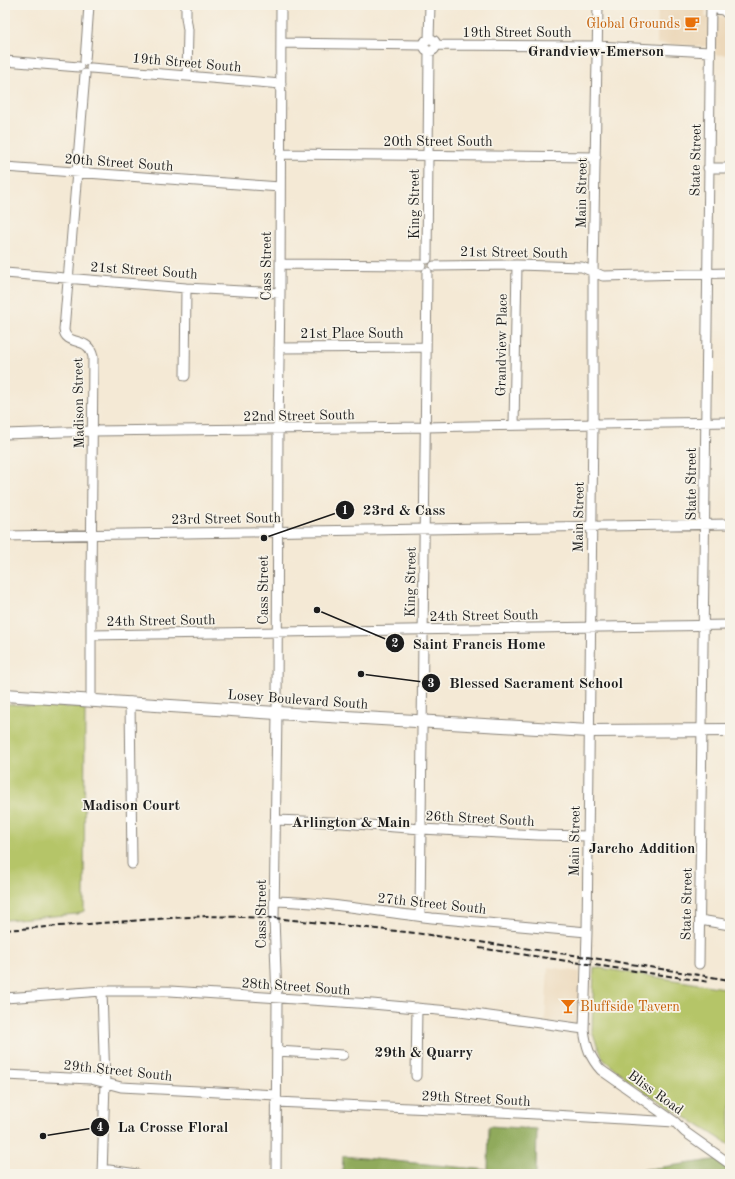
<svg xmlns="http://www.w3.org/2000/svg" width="735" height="1179" font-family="'Old Standard TT',serif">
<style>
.built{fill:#ecd8ba}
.green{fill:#b5c567;stroke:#687042}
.forest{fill:#90aa5c;stroke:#56633c}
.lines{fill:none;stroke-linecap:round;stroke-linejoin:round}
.minor-casing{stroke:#888278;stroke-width:11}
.major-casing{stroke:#888278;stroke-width:14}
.minor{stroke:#fff;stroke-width:9}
.major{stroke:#fff;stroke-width:12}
.rail{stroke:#1c1c1c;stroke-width:2;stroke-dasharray:6 3;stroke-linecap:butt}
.labels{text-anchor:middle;stroke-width:3.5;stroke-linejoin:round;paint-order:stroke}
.food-label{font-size:14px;fill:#c56008;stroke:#f7f3e8;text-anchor:end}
.street-label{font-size:14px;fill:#1c1c1c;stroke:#f7f3e8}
.neighbourhood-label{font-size:15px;font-weight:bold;fill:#1c1c1c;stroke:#f7f3e8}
.leader{fill:none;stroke:#1c1c1c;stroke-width:1.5}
.callout-dot{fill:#1c1c1c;stroke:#f7f3e8;stroke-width:1.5}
.mark-label{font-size:12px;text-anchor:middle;font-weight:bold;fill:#fff}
.callout-label{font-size:15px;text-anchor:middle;font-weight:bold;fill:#1c1c1c;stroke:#f7f3e8;stroke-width:3.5;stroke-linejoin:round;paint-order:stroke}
</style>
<rect width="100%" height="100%" fill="#f7f3e8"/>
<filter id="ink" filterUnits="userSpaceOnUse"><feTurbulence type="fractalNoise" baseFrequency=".025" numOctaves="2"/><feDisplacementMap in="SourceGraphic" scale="8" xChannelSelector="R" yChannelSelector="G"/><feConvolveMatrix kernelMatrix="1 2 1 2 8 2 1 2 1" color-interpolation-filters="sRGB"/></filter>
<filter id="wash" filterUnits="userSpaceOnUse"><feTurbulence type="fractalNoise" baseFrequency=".012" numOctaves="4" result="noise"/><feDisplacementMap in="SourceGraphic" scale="16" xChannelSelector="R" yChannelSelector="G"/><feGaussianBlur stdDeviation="0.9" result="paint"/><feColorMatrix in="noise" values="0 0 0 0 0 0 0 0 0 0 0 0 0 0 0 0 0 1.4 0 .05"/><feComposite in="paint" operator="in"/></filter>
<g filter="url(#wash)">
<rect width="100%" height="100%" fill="#f4e9d5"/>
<path class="built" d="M658 5H706L705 17 715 18 720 16 723 17 730 26V55H715V47L657 44Z
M548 967 580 972 579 1020 577 1025 545 1021Z"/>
<path class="green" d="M5 704 85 708 84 911 77 914 5 920Z
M594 967 730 989V1145L637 1087 603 1059 592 1032Z"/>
<path class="forest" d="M489 1126 537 1129 536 1174H342L343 1156 488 1170Z
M720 1159 730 1174H612Z"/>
</g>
<g filter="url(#ink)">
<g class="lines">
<g class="minor-casing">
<path id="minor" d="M186 5V17L188 30 187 76
M598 5 593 272V424L587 932 584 1029C586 1046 590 1058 601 1070L675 1122 685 1132 730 1164
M711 8 723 10 730 16
M424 45a6 6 0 1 1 12 0a6 6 0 1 1-12 0Z
M429 39 430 5
M281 43 423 45
M436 45 597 46 710 52
M5 61 79 67
M85 61 89 5
M91 68 281 84
M85 74 64 330C65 342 80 340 87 346 91 349 92 353 93 357L91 585V700
M280 154 596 157
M5 167 280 187
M708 168H730
M427 259 429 52
M280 264 421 265
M434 266 517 265 582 267 603 276 730 273
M5 273 186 288 280 293
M279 348 426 347
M185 376 186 288
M514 425 517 265
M5 434 93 431 426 427 471 426 730 422
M5 536 730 524
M91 635 730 625
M130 702 132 864
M275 820 329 822 421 829 538 835 588 836
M275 901C327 902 381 912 432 918 484 923 536 927 587 932
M420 916 427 272
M700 920 730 925
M699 964 711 5
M5 998 102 991H170L372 1004 460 1012 584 1029
M277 1051 343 1055
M5 1075 91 1079 121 1087 276 1095
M416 1076 417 1008
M276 1102 518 1113 675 1122
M102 1169 137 1174
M102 1174 105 1083 102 991
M276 1174 277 999 274 918 277 713 278 429 280 293 281 5"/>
</g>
<g class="major-casing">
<path id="major" d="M5 695 277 713 589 731 730 730"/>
</g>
<use href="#minor" class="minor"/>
<use href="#major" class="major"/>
<path class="rail" d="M5 930 171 918 207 916 274 918 415 933 587 957 730 980
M479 948 710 982"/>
</g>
</g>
<defs>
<g id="cafe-bare" transform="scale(1.2)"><path d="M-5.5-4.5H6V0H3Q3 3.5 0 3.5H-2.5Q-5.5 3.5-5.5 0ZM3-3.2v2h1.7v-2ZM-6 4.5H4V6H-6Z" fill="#e8710a" stroke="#f7f3e8" stroke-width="2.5" paint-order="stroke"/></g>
<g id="bar-bare" transform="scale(1.2)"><path d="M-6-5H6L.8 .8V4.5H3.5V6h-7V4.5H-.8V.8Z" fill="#e8710a" stroke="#f7f3e8" stroke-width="2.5" paint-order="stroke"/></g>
</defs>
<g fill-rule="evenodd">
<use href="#cafe-bare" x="692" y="23"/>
<use href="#bar-bare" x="568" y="1006"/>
</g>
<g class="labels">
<g class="food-label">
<text x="680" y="28">Global Grounds</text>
<text x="580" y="1011" text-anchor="start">Bluffside Tavern</text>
</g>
<g class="street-label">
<text x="517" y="37">19th Street South</text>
<text transform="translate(187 62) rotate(5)" y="5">19th Street South</text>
<text x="438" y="146">20th Street South</text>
<text transform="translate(695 160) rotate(-89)" y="5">State Street</text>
<text transform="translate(119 162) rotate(4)" y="5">20th Street South</text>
<text transform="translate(581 193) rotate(-89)" y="5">Main Street</text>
<text transform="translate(414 204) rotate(-90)" y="5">King Street</text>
<text transform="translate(514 252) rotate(1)" y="5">21st Street South</text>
<text transform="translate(266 266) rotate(-90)" y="5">Cass Street</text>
<text transform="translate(144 270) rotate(4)" y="5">21st Street South</text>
<text x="352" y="338">21st Place South</text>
<text transform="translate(501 345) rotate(-89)" y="5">Grandview Place</text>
<text transform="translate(78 403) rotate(-91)" y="5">Madison Street</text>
<text transform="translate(299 415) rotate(-1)" y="5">22nd Street South</text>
<text transform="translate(691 484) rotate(-90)" y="5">State Street</text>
<text transform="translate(578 517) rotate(-89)" y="5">Main Street</text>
<text transform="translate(226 518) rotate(-1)" y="5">23rd Street South</text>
<text transform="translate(410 582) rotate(-89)" y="5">King Street</text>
<text transform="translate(263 590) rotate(-90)" y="5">Cass Street</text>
<text transform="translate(484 615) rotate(-1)" y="5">24th Street South</text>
<text transform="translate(161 620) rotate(-1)" y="5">24th Street South</text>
<text transform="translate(298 699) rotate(4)" y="5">Losey Boulevard South</text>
<text transform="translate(480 818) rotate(3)" y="5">26th Street South</text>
<text transform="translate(574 841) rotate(-89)" y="5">Main Street</text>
<text transform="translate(432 903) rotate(6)" y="5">27th Street South</text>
<text transform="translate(686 904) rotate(-89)" y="5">State Street</text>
<text transform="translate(261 914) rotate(-90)" y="5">Cass Street</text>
<text transform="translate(296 986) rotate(4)" y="5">28th Street South</text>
<text transform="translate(118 1070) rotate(6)" y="5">29th Street South</text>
<text transform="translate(656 1092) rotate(36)" y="5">Bliss Road</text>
<text transform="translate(476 1098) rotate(3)" y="5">29th Street South</text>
</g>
<g class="neighbourhood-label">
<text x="596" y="56">Grandview-Emerson</text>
<text x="131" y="810">Madison Court</text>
<text x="351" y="827">Arlington &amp; Main</text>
<text x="642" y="853">Jarcho Addition</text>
<text x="424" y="1057">29th &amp; Quarry</text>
</g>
</g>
<path class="leader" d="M264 538L345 510M317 610L395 643M361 674L431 683M43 1136L100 1127"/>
<g class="callout-dot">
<circle cx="264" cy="538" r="4"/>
<circle cx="317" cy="610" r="4"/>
<circle cx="361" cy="674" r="4"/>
<circle cx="43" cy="1136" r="4"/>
<circle cx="345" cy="510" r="10"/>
<circle cx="395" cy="643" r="10"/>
<circle cx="431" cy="683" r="10"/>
<circle cx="100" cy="1127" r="10"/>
</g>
<g class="mark-label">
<text x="345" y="514">1</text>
<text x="395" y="647">2</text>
<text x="431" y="687">3</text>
<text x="100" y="1131">4</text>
</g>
<g class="callout-label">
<text x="404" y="515">23rd &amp; Cass</text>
<text x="479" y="649">Saint Francis Home</text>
<text x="536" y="688">Blessed Sacrament School</text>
<text x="173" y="1132">La Crosse Floral</text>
</g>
<rect width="735" height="1179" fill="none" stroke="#f7f3e8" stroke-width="20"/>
</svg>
